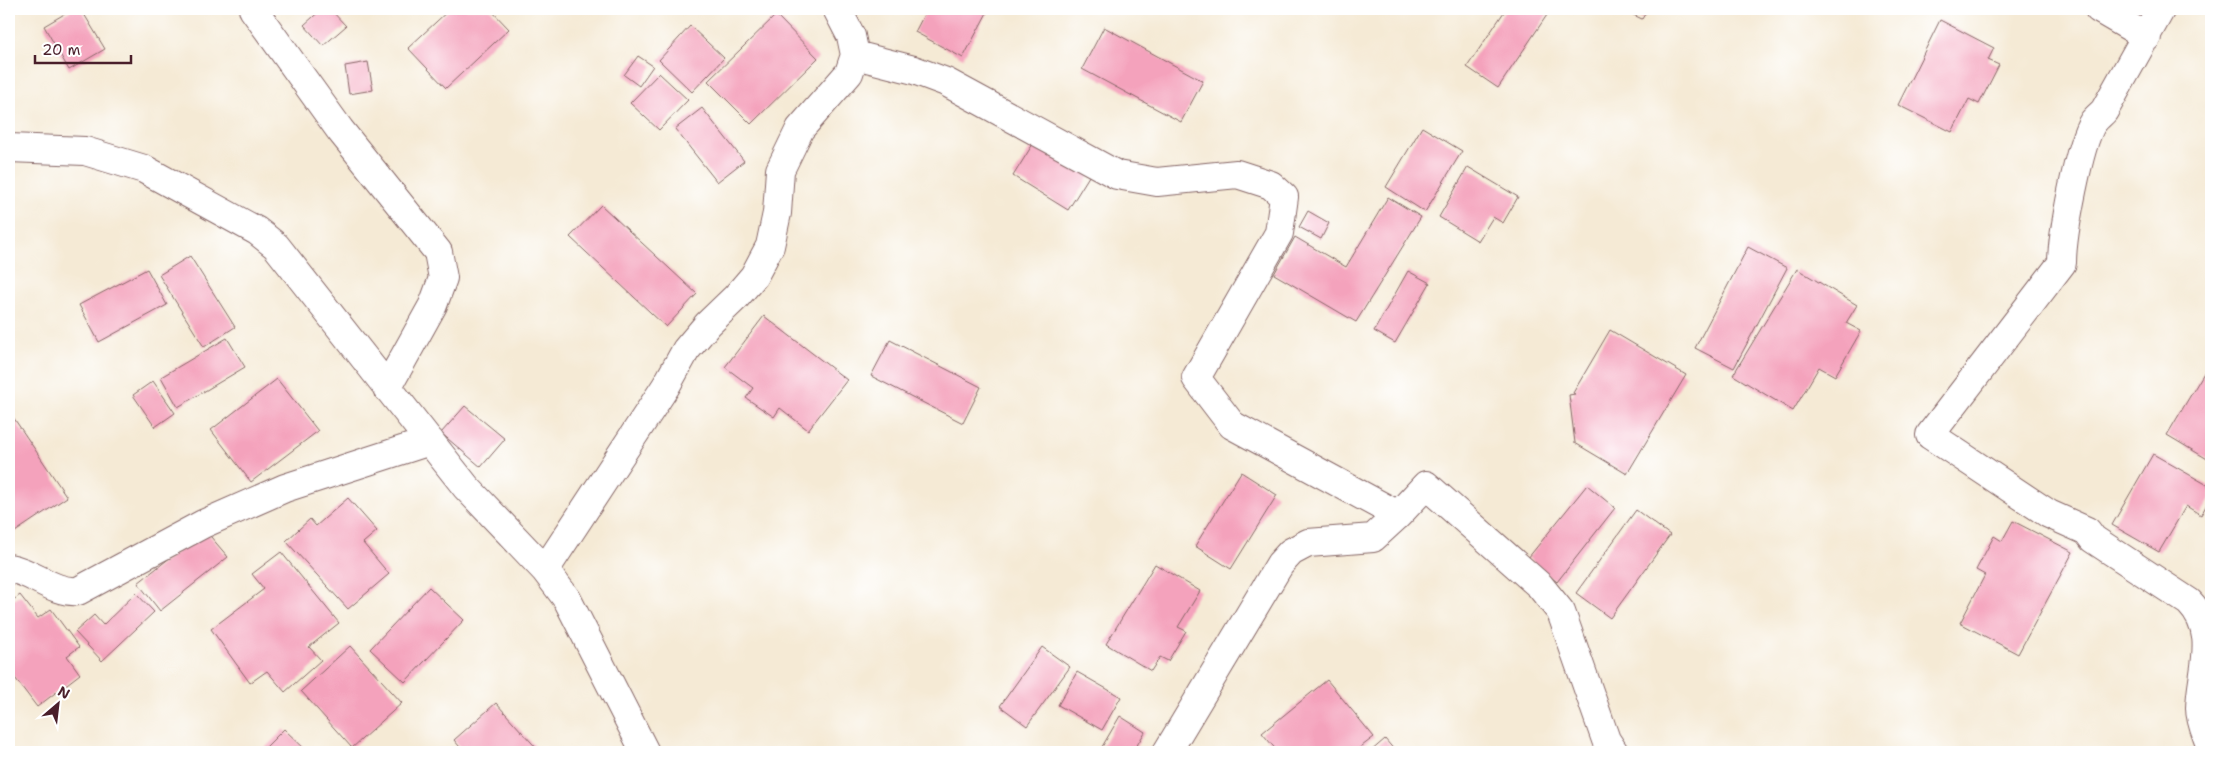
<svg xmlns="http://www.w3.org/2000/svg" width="2220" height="761" font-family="'Shantell Sans',sans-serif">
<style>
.building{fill:#f4a2bc}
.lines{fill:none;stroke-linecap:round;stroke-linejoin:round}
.minor-casing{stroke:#866666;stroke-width:30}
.minor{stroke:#fff;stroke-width:28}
</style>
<rect width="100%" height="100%" fill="#fff"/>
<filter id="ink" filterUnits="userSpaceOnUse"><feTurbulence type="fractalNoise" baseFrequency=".02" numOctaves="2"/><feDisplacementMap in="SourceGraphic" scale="10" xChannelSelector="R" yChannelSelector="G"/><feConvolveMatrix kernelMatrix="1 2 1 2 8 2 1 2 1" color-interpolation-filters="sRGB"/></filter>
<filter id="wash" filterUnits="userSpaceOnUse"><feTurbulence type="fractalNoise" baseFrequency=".0096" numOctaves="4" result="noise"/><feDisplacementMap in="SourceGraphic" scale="20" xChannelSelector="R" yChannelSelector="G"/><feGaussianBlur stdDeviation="1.12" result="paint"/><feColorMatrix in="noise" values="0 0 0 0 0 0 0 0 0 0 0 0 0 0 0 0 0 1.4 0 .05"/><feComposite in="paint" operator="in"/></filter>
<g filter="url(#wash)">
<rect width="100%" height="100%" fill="#f5ead5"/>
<g id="blocks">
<path class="building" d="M73 9H81L105 49 69 70 44 26Z
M322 9H330L346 26 323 46 304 25Z
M450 9H490L509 29 446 88 408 48Z
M927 9H989L963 58 915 32Z
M1506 9H1551L1498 88 1467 67Z
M1621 9H1648L1642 19Z
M776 15 818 58 751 124 708 81Z
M1940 20 1994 48 1988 60 1999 65 1979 104 1969 99 1952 132 1898 105Z
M690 26 724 58 692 92 659 60Z
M1104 27 1203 81 1181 122 1082 69Z
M638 56 653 66 639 86 624 75Z
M368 62 373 90 349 94 345 66Z
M659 73 688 100 659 130 630 103Z
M702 108 744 161 717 182 675 129Z
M1422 127 1462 151 1425 212 1386 187Z
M1036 139 1091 173 1068 210 1013 176Z
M1468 167 1518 197 1503 223 1493 217 1478 241 1439 217Z
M1388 197 1421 217 1356 322 1274 274 1295 237 1346 267Z
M601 205 697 294 666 327 570 237Z
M1308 211 1329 223 1321 239 1299 227Z
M1748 247 1787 268 1734 368 1695 348Z
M190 256 235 327 204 347 159 275Z
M147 269 167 305 99 342 79 305Z
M1797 269 1857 305 1846 323 1861 331 1835 376 1819 367 1793 411 1733 375Z
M1408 271 1430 283 1395 343 1374 331Z
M764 316 847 380 808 430 780 408 774 417 746 398 753 388 725 367Z
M1610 330 1686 375 1627 474 1575 443 1569 395 1575 394 1573 393Z
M227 338 245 367 178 407 161 377Z
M890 340 981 387 963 423 871 376Z
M2211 361V456L2209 460 2167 435Z
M277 379 318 431 251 482 211 430Z
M153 381 175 413 155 427 133 395Z
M465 406 505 439 481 467 441 433Z
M9 411 67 497 9 536Z
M2153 454 2211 487V497L2201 515 2186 506 2159 552 2112 525Z
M1241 472 1277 495 1231 569 1195 546Z
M1587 485 1615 508 1557 582 1528 558Z
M348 498 377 531 363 543 389 574 348 609 286 541 310 519 316 526Z
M1636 510 1670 535 1610 618 1576 593Z
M2013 521 2073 552 2018 654 1960 623 1985 575 1976 570 1994 536 2002 541Z
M205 530 228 557 160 611 138 583Z
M281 552 339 623 309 647 321 660 285 692 267 671 250 683 211 629 264 589 252 574Z
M1155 564 1200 591 1178 627 1186 631 1168 661 1160 657 1151 671 1106 644Z
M429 587 464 620 405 682 370 649Z
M136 593 154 612 102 661 75 632 94 615 103 625Z
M20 595 38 618 51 609 79 647 67 656 80 674 37 707 9 670V603Z
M350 646 402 703 352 748 301 691Z
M1042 647 1070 667 1027 726 1000 706Z
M1077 672 1121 697 1102 730 1058 705Z
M1327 680 1374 737 1354 752H1278L1262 733Z
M496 703 540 752H464L454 740Z
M1120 716 1145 732 1133 752H1099Z
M284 729 308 752H261Z
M1385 739 1396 752H1370Z"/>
</g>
</g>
<g filter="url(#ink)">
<use href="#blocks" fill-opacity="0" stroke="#866666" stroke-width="1"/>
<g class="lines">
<g class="minor-casing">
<path id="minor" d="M253 9 340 130 438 252 443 278 433 305 387 388
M2099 9 2147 37
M2161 9 2104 111C2101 114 2096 118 2093 122 2079 143 2062 236 2062 263L1930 435 2049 514 2087 531 2093 539 2189 602C2220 634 2201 670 2200 708 2200 722 2207 735 2211 748
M855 55 914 70 946 82 1117 175 1157 182 1237 174 1271 185 1284 197 1279 233 1196 378 1232 425 1398 515 1426 485 1540 586 1561 612 1606 740 1614 752
M9 148 85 151 144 169 257 231 276 246 466 487 545 570 567 599 645 752
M9 568C34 572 52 593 78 591L203 524 285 488 430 441
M545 570 666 386 686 350 708 324 736 297 754 276 770 246 777 213 780 170 800 129 849 73 855 55 851 36 837 9
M1167 752 1280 564 1291 552 1308 543 1373 538 1398 515"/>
</g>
<use href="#minor" class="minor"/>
</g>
</g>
<rect width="2220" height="761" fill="none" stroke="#fff" stroke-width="30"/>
<g transform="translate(58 704) rotate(28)" stroke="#ffffff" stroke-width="4" paint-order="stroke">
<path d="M0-4L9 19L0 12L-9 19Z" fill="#4a1f2b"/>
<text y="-8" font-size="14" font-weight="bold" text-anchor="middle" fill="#4a1f2b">N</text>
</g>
<path d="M35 55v8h96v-8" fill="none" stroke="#4a1f2b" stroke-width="2.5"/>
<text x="42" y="55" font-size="15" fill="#4a1f2b" stroke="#ffffff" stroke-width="4" paint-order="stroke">20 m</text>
</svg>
